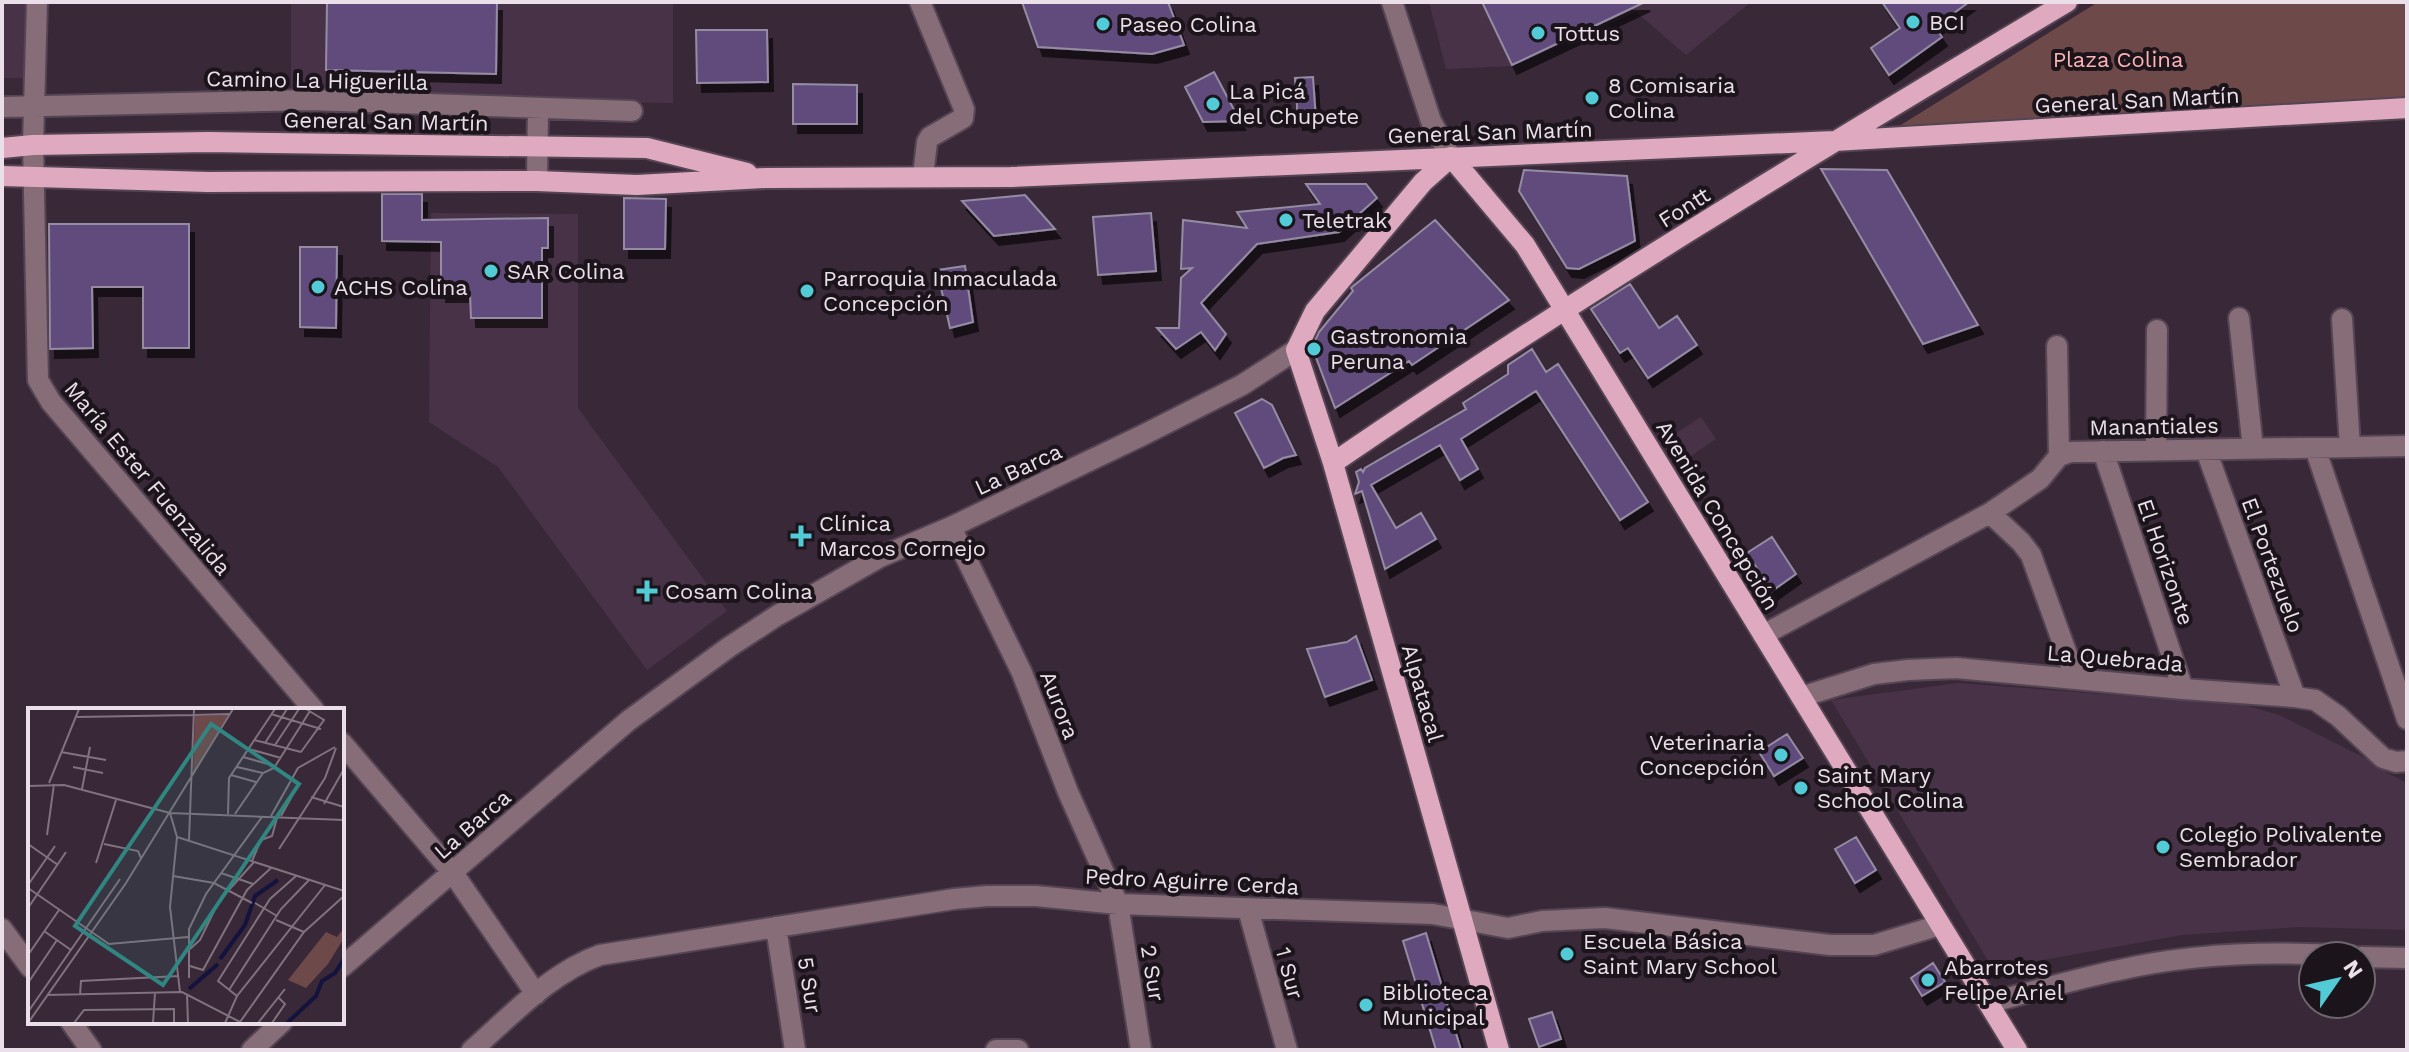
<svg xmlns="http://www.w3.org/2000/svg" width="2409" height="1052" font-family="'Work Sans',sans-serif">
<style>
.built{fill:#483247}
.green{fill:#6e494a}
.building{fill:#614c7c;stroke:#958ca4;stroke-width:2;filter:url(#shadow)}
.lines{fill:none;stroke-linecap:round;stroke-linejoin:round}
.minor-casing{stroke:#554554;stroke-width:24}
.major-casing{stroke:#554554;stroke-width:24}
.minor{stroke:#876d77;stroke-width:20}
.major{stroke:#dfaabf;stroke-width:20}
.poi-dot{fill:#52cbd7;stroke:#1b141b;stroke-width:3}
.labels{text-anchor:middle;stroke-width:8;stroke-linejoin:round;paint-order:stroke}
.poi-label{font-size:22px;fill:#ebe0ea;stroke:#1b141b;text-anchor:start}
.park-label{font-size:22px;fill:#feb3b5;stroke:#1b141b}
.street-label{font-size:22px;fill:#ebe0ea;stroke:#1b141b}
.inset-river{fill:none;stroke:#14133e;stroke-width:4}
.inset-road{fill:none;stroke:#80727f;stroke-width:2}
.view{fill:#308681;fill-opacity:0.15;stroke:#308681;stroke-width:4}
.inset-edge{fill:none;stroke:#ebe0ea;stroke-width:4}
</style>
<defs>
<filter id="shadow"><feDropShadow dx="5" dy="9" stdDeviation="0" flood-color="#0009"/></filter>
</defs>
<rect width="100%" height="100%" fill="#392838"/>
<path class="built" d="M2 2H27L26 78H2Z
M291 2H673V103L291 99Z
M1429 2H1751L1686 55 1636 12 1513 66 1446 69Z
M431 213 578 214V408L727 611 647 670 498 467 429 422Z
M1701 417 1716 439 1688 458 1673 435Z
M1958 683 2245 705 2279 715 2371 761 2387 773 2407 783V930L2299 927 2182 935 1993 969 1831 700Z"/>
<path class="green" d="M2098 2H2407V100L1896 128Z"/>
<path class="building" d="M327 2H497L496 74 326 70Z
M1022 2H1168L1184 45 1152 54 1038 47Z
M1482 2H1645L1512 65Z
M1882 2H1969L1935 27 1942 37 1889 75 1871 48 1900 28Z
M696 30H767L768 82 697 83Z
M1214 72 1240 121 1203 122 1185 87Z
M1313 77 1316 120 1298 121 1295 78Z
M793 84 857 85V124H793Z
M1821 169 1887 170 1978 325 1923 344Z
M1524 170 1627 176 1635 241 1579 269 1567 268 1519 191Z
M1306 184H1366L1377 198 1339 232 1257 244 1201 303 1226 334 1215 350 1201 332 1176 349 1157 328H1179L1181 278 1192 268 1181 269 1183 220 1247 228 1237 212 1320 204Z
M382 194H422V220L548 218V248H542V318H471L470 293H441V242L382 241Z
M1025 195 1055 229 994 236 962 201Z
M624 198 666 199 665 249H624Z
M1151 213 1156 271 1098 275 1093 217Z
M1435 220 1509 300 1412 365 1409 361 1335 408 1312 347 1319 332 1353 291 1351 288 1352 287Z
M49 224H189V348H143V287H92L93 348 50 349Z
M300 247H337L336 328 300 327Z
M965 266 973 322 950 328 937 270Z
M1630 284 1659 328 1677 316 1697 345 1648 378 1628 348 1620 353 1591 309Z
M1532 349 1546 372 1558 364 1648 502 1620 520 1536 391 1461 439 1478 469 1460 480 1440 445 1371 485 1396 528 1421 513 1436 539 1385 569 1362 491 1355 494 1359 482 1356 472 1361 469 1363 472 1365 468 1466 409 1463 403 1508 374V365Z
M1262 399 1272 405 1296 455 1283 458 1264 468 1235 413Z
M1772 537 1796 574 1772 591 1747 553Z
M1356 636 1372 680 1325 697 1307 649 1347 642Z
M1787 734 1803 758 1774 776 1759 752Z
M1856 837 1876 870 1855 883 1835 849Z
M1426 933 1461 1050H1436L1403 941Z
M1933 963 1945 982 1922 996 1911 978Z
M1552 1012 1561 1039 1539 1047 1529 1019Z"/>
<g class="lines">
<g class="minor-casing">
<path id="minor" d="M37 2 33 145 38 380 51 402 314 710
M920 2 964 109 963 118 930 137 927 142 923 176
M1392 2 1431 121 1451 157
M2 107 310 100 632 111
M537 181 538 109
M2239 318 2253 449
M2342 319 2350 447
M2057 346 2059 456
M2315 448 2407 719
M2156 450 2157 330
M2206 450 2295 697
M2103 451 2183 689
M1990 513 2021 542 2031 555 2076 679
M951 527 1022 673 1068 792 1118 904 1141 1050
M1763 635 1990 513 2040 479 2059 456 2070 452 2407 446
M1801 697 1874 674 1908 670 1956 668 2183 689 2295 697 2315 700 2338 716 2383 758 2396 762 2407 761
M342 743 453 873 536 994
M1248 909 1287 1050
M776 927 795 1050
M2 929 30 967
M2361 957 2407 958
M342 967 628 721 729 647 778 615 880 557 951 527 1141 436 1242 385 1296 350
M1988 1003C2032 992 2075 979 2119 970 2193 953 2277 951 2352 956
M71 1022 91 1050
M252 1050 282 1022
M472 1050C512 1015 550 973 600 955L954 899 987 896H1036L1118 904 1433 914 1508 928 1542 921 1605 918 1830 945H1874L1940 925
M996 1050H1018"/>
</g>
<g class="major-casing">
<path id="major" d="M2 148 33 145 208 142 647 148 747 173
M1451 157 1525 245 2017 1050
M1451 157 1423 182 1315 311 1296 350 1333 463 1499 1050
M2 176 208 182 537 181 637 185 766 178 1011 177 1834 141 2407 108
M1333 463C1571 300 1819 150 2067 2"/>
</g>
<use href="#minor" class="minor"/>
<use href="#major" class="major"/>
</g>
<g class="poi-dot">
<circle cx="1913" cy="22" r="8"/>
<circle cx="1103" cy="24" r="8"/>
<circle cx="1538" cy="33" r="8"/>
<circle cx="1592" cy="98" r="8"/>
<circle cx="1213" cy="104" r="8"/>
<circle cx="1286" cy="220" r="8"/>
<circle cx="491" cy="271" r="8"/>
<circle cx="318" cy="287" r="8"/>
<circle cx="807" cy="291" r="8"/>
<circle cx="1314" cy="349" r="8"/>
<path d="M797 524h8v8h8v8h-8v8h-8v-8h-8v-8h8z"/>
<path d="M643 579h8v8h8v8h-8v8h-8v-8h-8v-8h8z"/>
<circle cx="1781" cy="755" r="8"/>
<circle cx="1801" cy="788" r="8"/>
<circle cx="2163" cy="847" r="8"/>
<circle cx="1567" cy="954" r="8"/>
<circle cx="1928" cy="980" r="8"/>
<circle cx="1366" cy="1005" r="8"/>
</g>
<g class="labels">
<g class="poi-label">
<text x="1929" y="30">BCI</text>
<text x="1119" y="32">Paseo Colina</text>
<text x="1554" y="41">Tottus</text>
<text x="1608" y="93">8 Comisaria<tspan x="1608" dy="25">Colina</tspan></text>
<text x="1229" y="99">La Picá<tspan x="1229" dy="25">del Chupete</tspan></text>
<text x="1302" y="228">Teletrak</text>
<text x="507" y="279">SAR Colina</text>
<text x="823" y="286">Parroquia Inmaculada<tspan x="823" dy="25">Concepción</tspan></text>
<text x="334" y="295">ACHS Colina</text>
<text x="1330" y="344">Gastronomia<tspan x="1330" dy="25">Peruna</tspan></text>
<text x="819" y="531">Clínica<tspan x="819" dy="25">Marcos Cornejo</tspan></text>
<text x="665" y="599">Cosam Colina</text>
<text x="1765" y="750" text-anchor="end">Veterinaria<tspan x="1765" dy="25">Concepción</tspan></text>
<text x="1817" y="783">Saint Mary<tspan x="1817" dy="25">School Colina</tspan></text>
<text x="2179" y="842">Colegio Polivalente<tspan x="2179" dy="25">Sembrador</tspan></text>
<text x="1583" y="949">Escuela Básica<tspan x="1583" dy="25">Saint Mary School</tspan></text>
<text x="1944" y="975">Abarrotes<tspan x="1944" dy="25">Felipe Ariel</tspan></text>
<text x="1382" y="1000">Biblioteca<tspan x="1382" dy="25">Municipal</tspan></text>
</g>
<g class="park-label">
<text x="2118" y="67">Plaza Colina</text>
</g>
<g class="street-label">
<text transform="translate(317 80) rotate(1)" y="8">Camino La Higuerilla</text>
<text transform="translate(2137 100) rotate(-3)" y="8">General San Martín</text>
<text transform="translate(386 121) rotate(1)" y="8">General San Martín</text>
<text transform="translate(1490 132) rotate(-2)" y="8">General San Martín</text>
<text transform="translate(1684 207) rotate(-32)" y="8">Fontt</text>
<text transform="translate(2154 426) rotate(-1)" y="8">Manantiales</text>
<text transform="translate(1018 469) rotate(-25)" y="8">La Barca</text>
<text transform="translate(148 478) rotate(50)" y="8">María Ester Fuenzalida</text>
<text transform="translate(1718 515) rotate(59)" y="8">Avenida Concepción</text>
<text transform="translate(2166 562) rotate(71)" y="8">El Horizonte</text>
<text transform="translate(2273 565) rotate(70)" y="8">El Portezuelo</text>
<text transform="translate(2115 658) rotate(5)" y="8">La Quebrada</text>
<text transform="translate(1423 693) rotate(74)" y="8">Alpatacal</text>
<text transform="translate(1060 705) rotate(69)" y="8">Aurora</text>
<text transform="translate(472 824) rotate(-41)" y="8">La Barca</text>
<text transform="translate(1192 881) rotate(3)" y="8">Pedro Aguirre Cerda</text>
<text transform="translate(1153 973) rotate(81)" y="8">2 Sur</text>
<text transform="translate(1290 973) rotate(75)" y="8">1 Sur</text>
<text transform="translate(810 985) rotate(81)" y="8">5 Sur</text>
</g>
</g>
<g transform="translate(28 708)">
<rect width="316" height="316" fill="#392838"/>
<path d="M200 7 165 66 167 8ZM316 220V230L300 256 278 280 260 272 298 224 309 229Z" fill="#6e494a"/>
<path class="inset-river" d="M192 251 217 217 227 188 250 172M161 281 190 256M259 315 288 288 294 273 307 265 316 251"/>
<path class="inset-road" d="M243 6 293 21M166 7 201 6M49 9 166 7M226 32 273 44M237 35 259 1M247 37 271 1M221 41 253 50M33 44 78 52M273 44 296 12 278 1M215 49 247 58M45 59 75 65M209 59 235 65M203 67 228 74M21 75 51 1M0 78 36 77 142 105M54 81 62 39M283 89 316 99M296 96 316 61M142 105 149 129 316 183M142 105 316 112M200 106 201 70 247 1M207 106 235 65 246 60 282 3M243 108 270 60 307 39M253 108 268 81M19 127 26 76M149 129 142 199 152 284M161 132 166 1M0 136 30 157M76 136 110 143 113 150M251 141 297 70 308 40M224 153 233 132 244 128 249 110M68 155 88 92M193 165 225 176M145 168 186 175 224 195M0 177 27 138M0 180 81 236 160 229M227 195 249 208M0 200 38 144M248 212 276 224M16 223 43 242M162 241 172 232 191 193 226 154M0 247 31 202M162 258 175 262 219 182 243 160M161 270V221L178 186 234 109M0 275 29 232M201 282 253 201 281 172M159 286 160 315M19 287 154 284 214 315M52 287 53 273 151 268M209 288 190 273 242 191 268 168M0 304 92 171M212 314 276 224 316 188M0 315 98 175 205 1M46 315 56 302 146 301V315M125 315 127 285M197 315 209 288 297 177M230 315 257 281M244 315 257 296 251 290"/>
<path class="view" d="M183 16 271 76 135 277 47 218Z"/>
<rect width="316" height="316" class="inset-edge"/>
</g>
<rect width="2409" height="1052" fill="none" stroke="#ebe0ea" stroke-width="8"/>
<g transform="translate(2337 980) rotate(56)"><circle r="38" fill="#1b141b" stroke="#6e666e" stroke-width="2"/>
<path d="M0-6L14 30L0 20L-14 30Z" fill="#52cbd7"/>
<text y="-12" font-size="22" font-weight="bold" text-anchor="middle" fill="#ebe0ea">N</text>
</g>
</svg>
